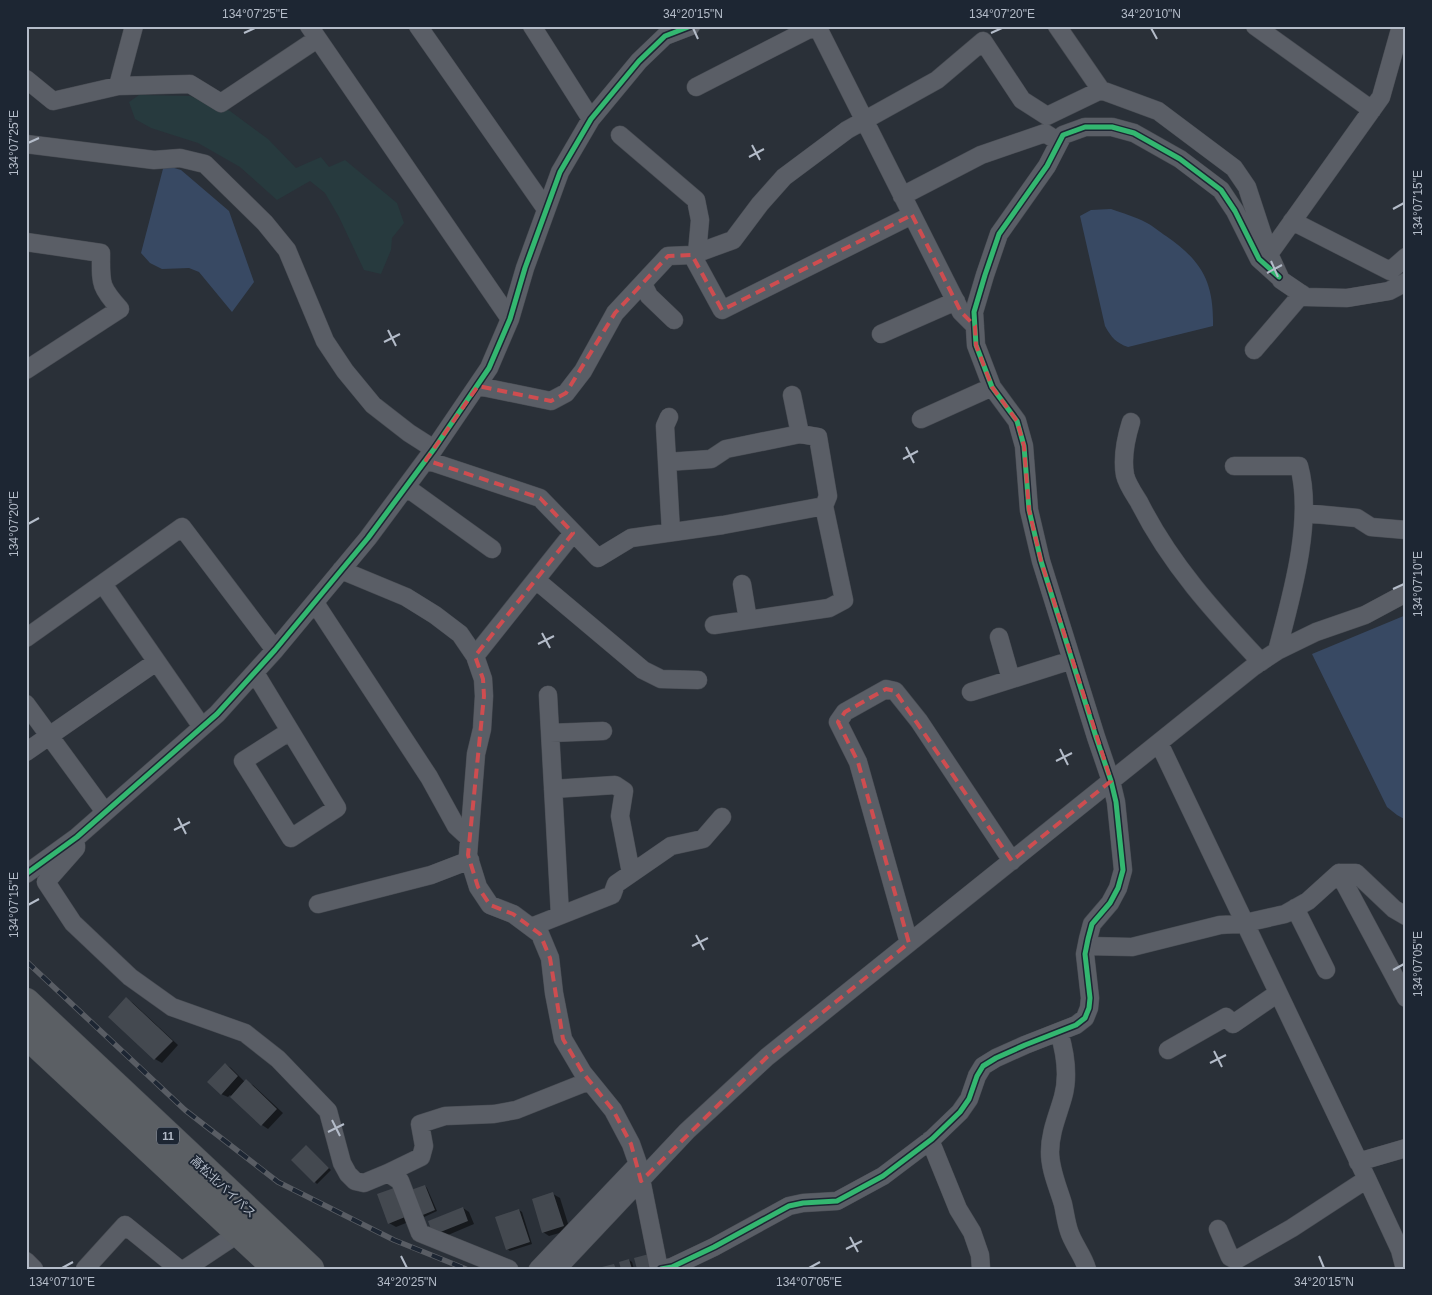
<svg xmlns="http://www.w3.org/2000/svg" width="1432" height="1295" font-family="Helvetica,'Noto Sans JP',sans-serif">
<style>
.green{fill:#273a3e}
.water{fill:#384963}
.shadow{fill:#0007}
.building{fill:#444950}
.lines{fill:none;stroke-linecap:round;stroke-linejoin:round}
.minor-casing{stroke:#484c53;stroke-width:19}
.trunk-casing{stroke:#474c53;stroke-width:29}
.minor{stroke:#5a5e66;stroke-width:18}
.trunk{stroke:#5b5f64;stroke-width:28}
.rail-casing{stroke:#595d64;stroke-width:5.5}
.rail{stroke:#1d2633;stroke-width:4;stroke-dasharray:11;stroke-linecap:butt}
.cycleway-casing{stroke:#1d2633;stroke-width:8}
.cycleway{stroke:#33b770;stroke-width:5}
.marked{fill:none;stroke:#ce4d50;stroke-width:4;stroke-dasharray:10 6;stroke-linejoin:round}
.ticks{fill:none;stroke:#b4bcc9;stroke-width:2}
.labels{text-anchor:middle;stroke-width:4;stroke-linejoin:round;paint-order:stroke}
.shield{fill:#1d2633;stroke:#878f9c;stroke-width:1}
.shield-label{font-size:11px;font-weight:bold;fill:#b4bcc9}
.street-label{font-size:12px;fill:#b4bcc9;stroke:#1d2633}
.neatline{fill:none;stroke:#b4bcc9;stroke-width:2}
.ticks-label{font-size:12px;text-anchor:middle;fill:#b4bcc9}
</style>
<rect width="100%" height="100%" fill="#2a3038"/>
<path class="green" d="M139 95 190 96 230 111 268 139 296 168 321 157 329 167 345 160 397 203 404 223 392 238 391 250 381 274 364 270 339 217 325 193 310 181 277 200 240 167 198 143 151 128 135 119 129 102Z"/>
<path class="water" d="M164 165 181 170 229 211 254 282 232 312 199 272 189 268 162 269 150 263 141 253Z
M1111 209C1122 213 1136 217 1147 223 1153 226 1160 232 1166 236 1202 261 1214 282 1213 326L1128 347C1116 343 1111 337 1105 326L1080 216 1091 210Z
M1406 615V820L1397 815 1387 807 1312 654Z"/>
<path class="shadow" d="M127 999 133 1003 178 1045 162 1063 155 1059 110 1017Z
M225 1064 231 1068 245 1082 253 1085 283 1113 268 1129 262 1125 230 1095 228 1097 221 1094Z
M306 1146 331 1170 317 1184 315 1182Z
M425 1186 427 1188 437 1211 422 1218Z
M553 1194 560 1198 570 1230 549 1236 543 1232Z
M378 1195 411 1221 396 1227 389 1223Z
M463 1208 469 1212 474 1224 441 1238 429 1221Z
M519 1210 522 1212 532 1244 510 1251 507 1249Z
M629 1260 632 1262 634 1269H622Z"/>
<path class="building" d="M126 997 173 1041 154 1060 108 1017Z
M225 1063 238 1076 221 1095 207 1082Z
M246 1079 277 1109 261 1126 230 1097Z
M306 1145 329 1168 314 1183 291 1160Z
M425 1185 435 1210 418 1217 408 1191Z
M394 1188 405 1217 388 1224 377 1194Z
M553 1192 564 1226 542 1233 532 1199Z
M463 1207 468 1221 433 1235 428 1221Z
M519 1209 530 1242 506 1250 495 1217Z
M649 1254 653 1266 637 1269 634 1258Z
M629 1259 632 1269H621L619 1262Z
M614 1264 616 1269H599L598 1268Z"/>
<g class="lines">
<g class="minor-casing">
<path id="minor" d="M309 26 510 319
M418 26 546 209
M532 26 591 119
M817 26 961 312 975 326
M1057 26 1101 90 1158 111 1234 168 1247 187 1269 254 1281 280 1306 297 1347 298 1389 291 1406 282
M1255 26 1372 110
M26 79 53 101 118 86 190 84 221 103 317 39
M118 86 134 26
M696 87 815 26
M620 135 696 200 700 220 697 253
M26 144 154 160 180 158 205 164 265 223 287 250 325 341 345 371 373 405 409 433 434 449
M902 196 981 155 1045 133 1059 142
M1292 221 1390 271 1406 257
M26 242 101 253C101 283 99 286 120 309L26 370
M1269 254 1381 97 1401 26
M692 255 722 310 912 215
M643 284 649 296 674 320
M881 334 956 301
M1254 350 1302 294
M478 386 551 401 566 393 583 371 615 313 668 256 692 255 733 240 760 204 784 177 847 130 937 80 983 41 1022 100 1047 116 1101 90
M792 395 800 434
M669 417 665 426 671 532
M921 419 992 387
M1131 422C1126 438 1122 458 1125 475 1127 484 1134 494 1139 502 1170 564 1214 612 1261 662
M426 460 540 498 598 558 631 538 723 525 824 506 844 600 829 608 714 625
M667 462 711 459 726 449 800 434 818 437 828 496 824 506
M1234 466H1299C1314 520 1291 598 1277 651
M406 487 492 549
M1304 513 1357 518 1371 527 1406 530
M341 570 406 597 435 615 460 634 475 656 483 679 484 696 482 729 476 754 468 855 478 887 490 905 513 914 540 934 550 958 554 993 563 1039 583 1073 613 1110 631 1144 638 1164 659 1269
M536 580 643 670 661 679 698 680
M103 584 202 727
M742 584 748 620
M315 603 429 777 456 826 469 838
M999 637 1011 679
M26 638 182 527 275 650
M475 656 573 533
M255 673 337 808 291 838 243 761 290 731
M971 692 1072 660
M548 695 560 915
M26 704 105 812
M550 733 603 731
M1159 743 1367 1179 1400 1250 1405 1269
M26 752 156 662
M553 789 615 785 624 791 620 816 631 873
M76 845V848L46 882 73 923 130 977 172 1007 245 1033 278 1059 328 1111 342 1163 348 1174 355 1181 364 1183 388 1173 400 1181 420 1233 509 1269
M1339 873 1406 998
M26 874 77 837 217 714 275 650 368 538 434 449 489 368 510 319 525 268 560 172 591 119 639 61 665 36 691 26
M318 904 431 875 470 860
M1295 908 1326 970
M531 927 612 895 616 884 671 846 703 839 722 817
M909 943 858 762 838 722 845 712 886 689 895 691 919 721 1012 861
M1087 946 1132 947 1220 925 1245 923 1285 914 1308 901 1339 873H1356L1394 909 1406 916
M1059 1032C1065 1052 1069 1076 1063 1097 1058 1115 1050 1132 1050 1152 1050 1170 1058 1187 1063 1204 1065 1213 1066 1222 1069 1231 1073 1244 1083 1255 1087 1269
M1168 1050 1226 1017 1233 1024 1278 993
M930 1140 958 1209 972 1232 980 1255 981 1269
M1358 1162 1406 1148
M388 1173 421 1157 424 1146 420 1124 445 1116 494 1114 516 1110 589 1081
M1218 1229 1230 1257 1236 1260 1292 1228 1367 1179
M26 1261 34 1269
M85 1269 125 1225 179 1269
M185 1269 239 1233
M538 1269 638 1164
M557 1269 687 1131 767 1057 1253 667 1277 651 1316 632 1365 615 1406 593
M661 1269 672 1267 714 1247 789 1206 803 1203 837 1201 883 1176 932 1139 960 1112 969 1099 977 1076 983 1066 996 1058 1025 1045 1076 1025 1085 1018 1089 1008 1090 998 1085 954 1088 939 1092 924 1110 903 1118 888 1123 870 1116 802 1111 781 1096 737 1041 561 1029 510 1024 446 1017 421 992 387 976 345 974 312 985 275 999 234 1047 166 1063 135 1085 127H1112L1134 133 1180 159 1221 190 1235 211 1259 259 1279 277"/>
</g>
<g class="trunk-casing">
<path id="trunk" d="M26 1002 310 1269
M26 1034 278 1269"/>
</g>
<use href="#minor" class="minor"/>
<use href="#trunk" class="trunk"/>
<g class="rail-casing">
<path id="rail" d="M26 961 185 1110 278 1182 394 1240 466 1269"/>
</g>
<use href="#rail" class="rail"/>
<g class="cycleway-casing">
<path id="cycleway" d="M26 874 77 837 217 714 275 650 368 538 434 449 489 368 510 319 525 268 560 172 591 119 639 61 665 36 691 26
M661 1269 672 1267 714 1247 789 1206 803 1203 837 1201 883 1176 932 1139 960 1112 969 1099 977 1076 983 1066 996 1058 1025 1045 1076 1025 1085 1018 1089 1008 1090 998 1085 954 1088 939 1092 924 1110 903 1118 888 1123 870 1116 802 1111 781 1096 737 1041 561 1029 510 1024 446 1017 421 992 387 976 345 974 312 985 275 999 234 1047 166 1063 135 1085 127H1112L1134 133 1180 159 1221 190 1235 211 1259 259 1279 277"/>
</g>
<use href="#cycleway" class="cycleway"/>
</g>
<path class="marked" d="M912 215 961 312 975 326 976 345 992 387 1017 421 1024 446 1029 510 1041 561 1111 781 1012 861 895 691 886 689 845 712 838 722 858 762 909 943 767 1057 641 1181 631 1144 613 1110 583 1073 563 1039 550 958 540 934 513 914 490 905 478 887 468 855 484 696 483 679 475 656 573 533 540 498 426 460 478 386 551 401 566 393 615 313 668 256 692 255 722 310Z"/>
<path class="ticks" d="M693 28 698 39M1151 28 1157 39M244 33 255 28M991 33 1002 28M28 143 39 138M752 145 760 160M749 157 764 149M1393 209 1404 203M1271 261 1278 277M1267 273 1282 265M388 330 396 346M384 342 400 334M906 447 914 463M903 459 918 451M28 524 39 518M1393 589 1404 584M542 633 550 648M538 644 554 636M1060 749 1068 765M1056 761 1072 753M178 818 186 834M174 830 190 822M28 905 39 899M696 935 704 950M692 946 708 938M1393 970 1404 964M1214 1051 1222 1067M1210 1063 1226 1055M332 1120 340 1136M328 1132 344 1124M850 1237 858 1252M846 1249 862 1241M401 1256 407 1268M1319 1256 1324 1268M62 1268 73 1262M809 1268 820 1262"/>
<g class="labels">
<rect class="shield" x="157" y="1127.5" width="22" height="17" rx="4"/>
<g class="shield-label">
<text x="168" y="1140">11</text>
</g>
<g class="street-label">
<text transform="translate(223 1187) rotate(43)" y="4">高松北バイパス</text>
</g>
</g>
<rect width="1432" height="1295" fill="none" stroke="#1d2633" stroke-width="55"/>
<rect x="28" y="28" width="1376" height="1240" class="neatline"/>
<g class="ticks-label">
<text x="255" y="18">134°07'25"E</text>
<text x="693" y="18">34°20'15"N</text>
<text x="1002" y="18">134°07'20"E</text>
<text x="1151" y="18">34°20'10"N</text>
<text transform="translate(14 143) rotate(-90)" y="4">134°07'25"E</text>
<text transform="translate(1418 203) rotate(-90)" y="4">134°07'15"E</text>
<text transform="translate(14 524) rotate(-90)" y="4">134°07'20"E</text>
<text transform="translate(1418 584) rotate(-90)" y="4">134°07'10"E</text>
<text transform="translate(14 905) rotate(-90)" y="4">134°07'15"E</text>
<text transform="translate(1418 964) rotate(-90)" y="4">134°07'05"E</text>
<text x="62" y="1286">134°07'10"E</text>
<text x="407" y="1286">34°20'25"N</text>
<text x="809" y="1286">134°07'05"E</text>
<text x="1324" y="1286">34°20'15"N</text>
</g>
</svg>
